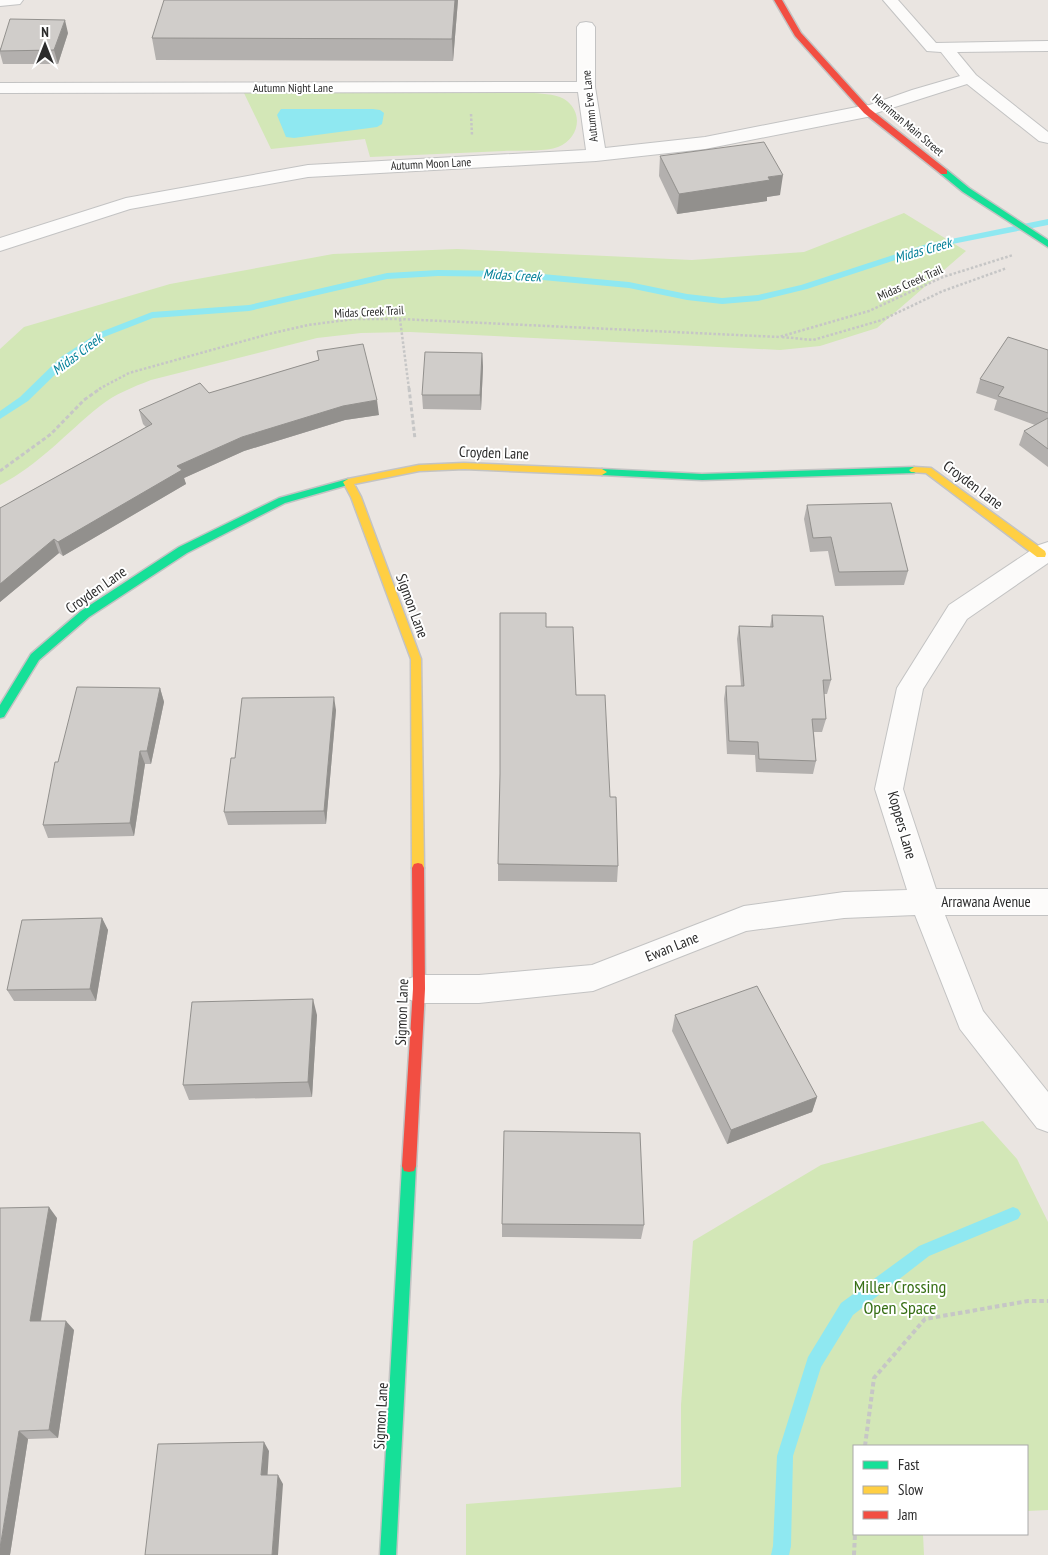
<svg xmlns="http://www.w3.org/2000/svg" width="1048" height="1555" font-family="'PT Sans Narrow',sans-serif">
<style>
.green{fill:#d3e7b7}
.water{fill:#8fe8f1}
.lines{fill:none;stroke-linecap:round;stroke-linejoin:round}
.stream{fill:#8fe8f1;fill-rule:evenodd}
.lane-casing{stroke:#c3c3c3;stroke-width:2}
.street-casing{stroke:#c3c3c3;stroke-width:2}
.fast-casing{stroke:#c3c3c3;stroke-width:3}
.slow-casing{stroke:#c3c3c3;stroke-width:3}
.jam-casing{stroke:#c3c3c3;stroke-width:3}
.path-far2{stroke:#c6c6c6;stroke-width:2.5;stroke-dasharray:2.5 2;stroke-linecap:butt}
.path-far1{stroke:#c6c6c6;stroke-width:3;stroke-dasharray:4 2.5;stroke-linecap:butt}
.path{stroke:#c6c6c6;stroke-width:4;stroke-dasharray:4.5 3;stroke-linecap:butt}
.lane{fill:#fcfbfa;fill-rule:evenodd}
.street{fill:#fcfbfa;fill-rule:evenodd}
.fast{fill:#16e098;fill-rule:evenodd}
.slow{fill:#ffcf43;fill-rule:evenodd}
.jam{fill:#f24e42;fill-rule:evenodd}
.wall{fill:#b3b0ae}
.shaded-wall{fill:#92908d}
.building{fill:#d0cdca;stroke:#92908d}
.labels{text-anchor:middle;stroke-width:4;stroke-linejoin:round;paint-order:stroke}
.far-street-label{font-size:12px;fill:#2b2b2b;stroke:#fff}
.far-water-label{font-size:14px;font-style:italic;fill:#048099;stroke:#fff}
.street-label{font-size:15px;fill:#2b2b2b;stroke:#fff}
.near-park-label{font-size:18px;fill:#376f15;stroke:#fff}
</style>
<rect width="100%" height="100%" fill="#eae5e1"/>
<path class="green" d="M244 93H534C544 94 559 94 567 101 584 115 578 139 558 147 545 152 519 150 504 151 460 153 415 155 370 157L365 139 271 149Z
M904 213 966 251 877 328 820 346 780 350 410 332 361 333 317 338 151 380C133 387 115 394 100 406 66 433 39 465 0 485V349L24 327 170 284 333 254 457 249 692 260 804 252Z
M983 1121 1017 1159 1048 1222V1510L1027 1511V1446H854V1534H923L924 1555H466V1504L681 1487V1405L693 1241 821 1165Z"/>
<path class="water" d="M281 109H373L380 110 384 113 382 124 377 127 294 138 286 137 277 115Z"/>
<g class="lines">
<path class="stream" d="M1048 219V225L932 248 807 289 758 301 722 304 687 300 629 288 510 277 438 276 387 279 249 311 153 318 104 337 69 361 28 401 0 419V411L20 397 61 357 98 333 152 312 249 305 387 273 438 270 510 271 629 282 687 294 722 298 758 295 801 285 927 244Z
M1013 1207 1018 1209 1021 1214 1018 1219 929 1256 853 1315 821 1367 793 1456 791 1546 789 1555H771L773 1546 777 1456 808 1357 841 1303 919 1246Z"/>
<g class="lane-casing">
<path id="lane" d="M883 0H898L936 43 1048 41V51L957 52 976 75 1048 132V143L1039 141 967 84 873 114H861L859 111 861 108 912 90 960 76 941 52 927 51Z"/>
</g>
<g class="street-casing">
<path id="street" d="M0 0H23L20 4 0 6Z
M586 22 592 23 595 27V87L605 148 705 137 867 105 874 107 876 111 874 115 867 117 705 149 596 161 308 177 130 209 0 251V238L126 198 308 165 586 150 578 92 0 93V83L577 82V27L580 23Z
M1048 542V563L967 619 923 689 903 789 936 889H1048V915H945L983 1011 1048 1092V1132L1037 1128 960 1029 915 915 844 918 746 931 593 991 479 1003H419L408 999 404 989 408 979 419 975H479L592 965 744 906 844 892 907 890 875 789 897 688 949 605 1039 545Z"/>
</g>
<g class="fast-casing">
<path id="fast" d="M941 170H947L969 188 1048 240V247L963 192 941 174Z
M914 467 919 470 914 473 702 480 602 475 597 472 602 469 702 474Z
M348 479 353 482 351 484 285 503 187 553 89 617 39 660 4 717 0 718V705L31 654 81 611 179 547 279 498Z
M409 1160 414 1161 416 1166 396 1555H380L402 1166 404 1161Z"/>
</g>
<g class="slow-casing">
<path id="slow" d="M464 463 602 469 607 472 602 475 464 469 419 471 354 484 361 497 421 659 424 868 422 872 418 873 414 872 412 868 411 659 351 497 343 482 348 479 419 465Z
M914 467 931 468 1045 551 1046 554 1045 557H1037L926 473 911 472 909 470Z"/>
</g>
<g class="jam-casing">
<path id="jam" d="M774 0H782L801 33 870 109 947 170V174H941L864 113 795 36Z
M418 863 422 864 424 868 425 989 416 1166 414 1171 409 1172 404 1171 402 1166 413 989 412 868 414 864Z"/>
</g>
<path class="path-far2" d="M471 114 472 135
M400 319 409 389
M782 337 813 340 882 320 943 291 1007 268
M99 389 129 373 269 334 308 325 354 319H400L779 337 869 311 943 277 1013 255"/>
<path class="path-far1" d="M409 388 415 439
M0 471 51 434 84 400 101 388"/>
<path class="path" d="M865 1446 874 1378 925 1319 1028 1301H1048
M854 1555 855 1534"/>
<use href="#lane" class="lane"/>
<use href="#street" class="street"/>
<use href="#fast" class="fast"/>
<use href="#slow" class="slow"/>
<use href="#jam" class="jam"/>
</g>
<path class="wall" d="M458 0 453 61 156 60 152 38Z
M68 33 58 64H3L0 53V48Z
M660 156 780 195 767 197V201L677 214 659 176Z
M1048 350V467L1019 445 1024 431 1035 425 994 410 997 400 976 393 980 379Z
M317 351 379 415 345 420 244 451 184 478 186 484 63 556 59 553 0 602V508L146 427 143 424 139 410 209 393 319 360Z
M482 353 483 367 481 410 423 409 422 395Z
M807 505 908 571 904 585 835 586 828 551 810 552 804 519Z
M772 615 831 680 827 694H824L826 719 822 732H814L816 761 813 774 756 772 755 755 727 754 724 699 726 686H741L737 639 739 626 770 627Z
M546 627 576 695 610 797 618 866 617 882 498 881V864Z
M160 688 164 702 151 764H145L134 836 48 838 43 825Z
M336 710 326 824 228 825 224 812 235 758Z
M102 918 108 930 96 1001H14L7 990Z
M317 1015 312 1097 189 1100 183 1085Z
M675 1015 817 1097 812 1112 727 1144 672 1031Z
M0 1208 57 1218 41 1321 74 1330 58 1438 28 1439 10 1555Z
M502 1224 644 1225 641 1239 502 1237Z"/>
<path class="shaded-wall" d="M455 0H458L453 61 452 39Z
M65 20 68 33 58 64 54 50Z
M783 175 780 195 767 197V201L677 214 679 194 768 177Z
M482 353 483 367 481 410 480 395Z
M377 400 379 415 345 420 244 451 184 478 186 484 63 556 58 542 177 466 242 437 343 406Z
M54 539 59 553 0 602V584Z
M160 688 164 702 151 764 147 751Z
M334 697 336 710 326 824 324 811Z
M140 751 145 764 134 836 130 823Z
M102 918 108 930 96 1001 90 989Z
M313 999 317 1015 312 1097 308 1082Z
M817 1097 812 1112 727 1144 731 1130Z
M49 1207 57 1218 39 1331 30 1321Z
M66 1321 74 1330 58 1438 49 1430Z
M19 1431 28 1439 10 1555H0V1548Z
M264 1442 269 1451 267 1484 261 1475Z
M278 1475 283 1484 278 1555H272Z"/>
<path class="building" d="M164 0H455L452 39 152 38Z
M10 19 65 20 54 50 0 51Z
M764 142 783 175 768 177 770 180 679 194 660 156Z
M1008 337 1048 350V413L998 396 1004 387 980 379Z
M363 344 377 400 343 406 242 437 177 466 182 470 58 542 54 539 0 584V508L152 424 139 410 200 383 209 393 319 360 317 351Z
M425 352 482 353 480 395H422Z
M1048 418V449L1024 431Z
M891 503 908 571 839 572 831 537 813 538 807 505Z
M500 613H546V627H573L576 695H605L610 797H616L618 866 498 864 500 774Z
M772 615 823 616 831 680H823L826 719H812L816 761 759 759 758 742 729 741 726 686H744L739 626 773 627Z
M77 687 160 688 147 751H140L130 823 43 825 55 762H58Z
M334 697 324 811 224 812 231 758H235L242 698Z
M102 918 90 989 7 990 22 920Z
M757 986 817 1097 731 1130 675 1015Z
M313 999 308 1082 183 1085 192 1002Z
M504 1131 640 1133 644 1225 502 1224Z
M49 1207 30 1321H66L49 1430 19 1431 0 1548V1208Z
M264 1442 261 1475H278L272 1555H145L158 1444Z"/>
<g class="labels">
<g class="far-street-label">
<text x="293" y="92">Autumn Night Lane</text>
<text transform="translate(590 106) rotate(-96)" y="4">Autumn Eve Lane</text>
<text transform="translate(908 125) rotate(40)" y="4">Herriman Main Street</text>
<text transform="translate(431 164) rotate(-3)" y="4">Autumn Moon Lane</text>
<text transform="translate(910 283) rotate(-24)" y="4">Midas Creek Trail</text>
<text transform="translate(369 312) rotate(-3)" y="4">Midas Creek Trail</text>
</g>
<g class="far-water-label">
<text transform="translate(923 250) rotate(-16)" y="5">Midas Creek</text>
<text transform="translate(512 275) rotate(3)" y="5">Midas Creek</text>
<text transform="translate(77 354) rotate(-37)" y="5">Midas Creek</text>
</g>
<g class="street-label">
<text transform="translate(494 453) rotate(2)" y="5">Croyden Lane</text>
<text transform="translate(973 485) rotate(37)" y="5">Croyden Lane</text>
<text transform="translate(96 590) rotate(-35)" y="5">Croyden Lane</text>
<text transform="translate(412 606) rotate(70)" y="5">Sigmon Lane</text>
<text transform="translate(902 825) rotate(74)" y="5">Koppers Lane</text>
<text x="986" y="907">Arrawana Avenue</text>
<text transform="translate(672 947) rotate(-22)" y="5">Ewan Lane</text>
<text transform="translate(402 1012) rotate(-88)" y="5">Sigmon Lane</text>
<text transform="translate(381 1416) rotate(-87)" y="5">Sigmon Lane</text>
</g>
<g class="near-park-label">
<text x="900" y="1293">Miller Crossing<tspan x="900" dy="21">Open Space</tspan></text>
</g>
</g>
<rect x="853" y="1445" width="175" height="90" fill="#ffffff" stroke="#aaaaaa"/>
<rect x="863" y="1461" width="25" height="8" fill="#16e098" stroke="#aaaaaa"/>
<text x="898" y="1470" font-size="15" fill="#2b2b2b">Fast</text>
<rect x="863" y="1486" width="25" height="8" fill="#ffcf43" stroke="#aaaaaa"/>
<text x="898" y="1495" font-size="15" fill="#2b2b2b">Slow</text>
<rect x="863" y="1511" width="25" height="8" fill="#f24e42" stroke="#aaaaaa"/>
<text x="898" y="1520" font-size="15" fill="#2b2b2b">Jam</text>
<g transform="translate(45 45)" stroke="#ffffff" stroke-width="4" paint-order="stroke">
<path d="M0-4L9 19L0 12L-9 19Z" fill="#2b2b2b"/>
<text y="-8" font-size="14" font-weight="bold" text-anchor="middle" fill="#2b2b2b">N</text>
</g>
</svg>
